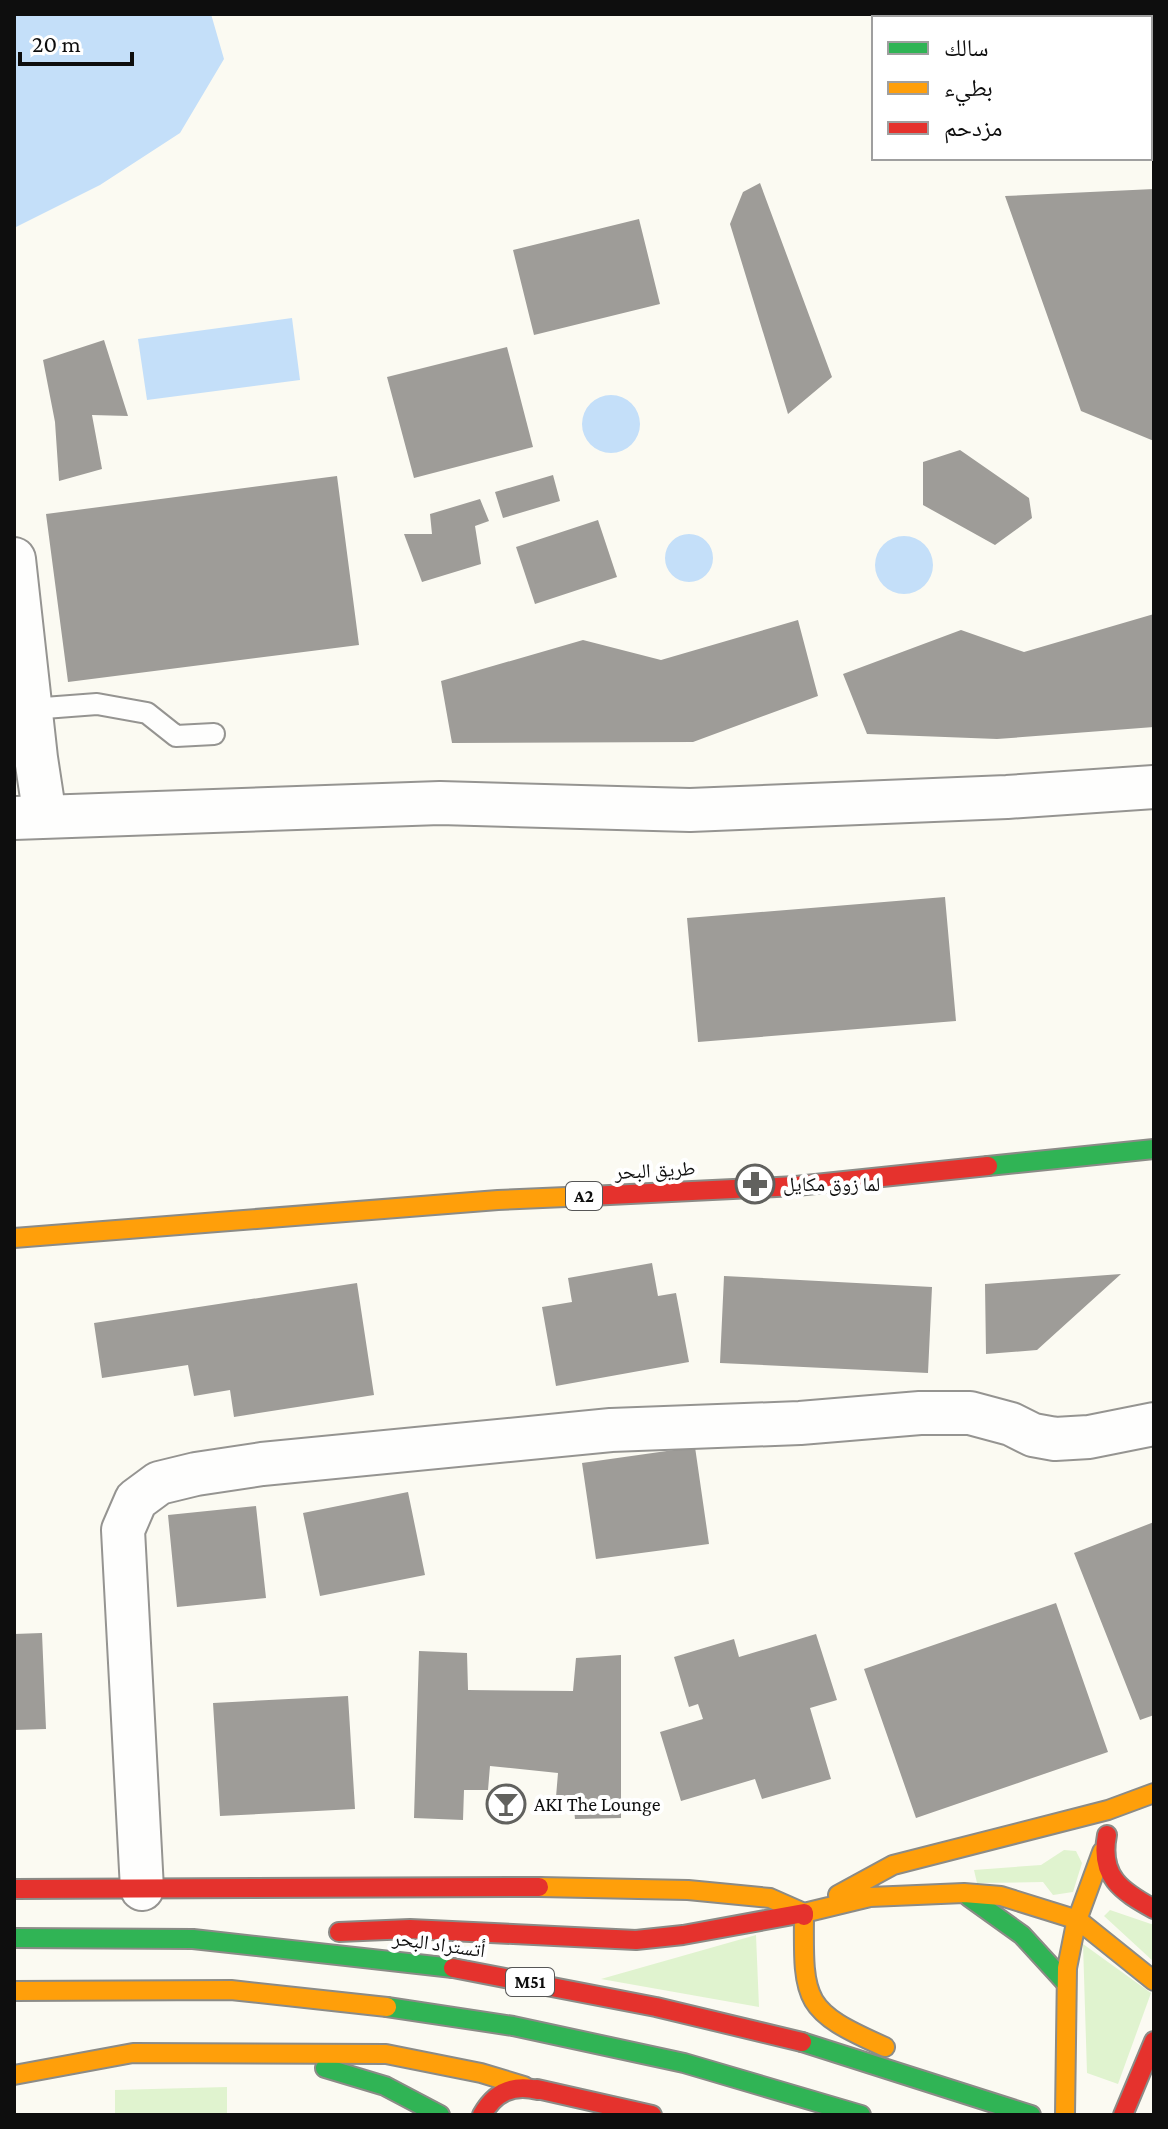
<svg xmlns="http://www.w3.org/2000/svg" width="1168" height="2129" font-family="'Crimson Pro','Noto Naskh Arabic',serif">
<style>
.green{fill:#e0f3cf}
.water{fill:#c4dff9}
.building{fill:#9e9c98}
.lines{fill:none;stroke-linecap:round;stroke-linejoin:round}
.lane-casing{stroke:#959491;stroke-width:24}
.street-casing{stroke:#959491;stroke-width:46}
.fast-casing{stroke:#8b8b87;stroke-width:22}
.slow-casing{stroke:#8b8b87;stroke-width:22}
.jam-casing{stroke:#8b8b87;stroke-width:22}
.lane{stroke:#fefefd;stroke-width:20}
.street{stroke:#fefefd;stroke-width:42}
.fast{stroke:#30b455;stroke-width:18}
.slow{stroke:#ff9f0a;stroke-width:18}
.jam{stroke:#e5322d;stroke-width:18}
.labels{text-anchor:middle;stroke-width:8;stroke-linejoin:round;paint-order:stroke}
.shield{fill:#fff;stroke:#565656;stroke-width:2}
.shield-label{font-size:18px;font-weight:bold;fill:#0e0e0e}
.street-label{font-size:20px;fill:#0e0e0e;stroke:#fff}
.poi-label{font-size:20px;fill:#0e0e0e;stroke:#fff;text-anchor:start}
</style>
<rect width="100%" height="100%" fill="#fbfaf2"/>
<path class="green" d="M1064 1850 1076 1851 1082 1863 1073 1892 1053 1895 1043 1882 977 1883 974 1870 1041 1865Z
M1110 1910 1154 1925V1962L1104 1916Z
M756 1935 759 2007 601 1979Z
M1083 1944 1151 1993 1118 2084 1087 2073Z
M227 2087V2115H115V2090Z"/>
<path class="water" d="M14 14H211L224 59 180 133 100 185 14 228Z
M292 318 300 380 147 400 138 339Z
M582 424a29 29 0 1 1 58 0a29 29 0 1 1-58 0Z
M665 558a24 24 0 1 1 48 0a24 24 0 1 1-48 0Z
M875 565a29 29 0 1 1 58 0a29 29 0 1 1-58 0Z"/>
<path class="building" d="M760 183 832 377 788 414 730 224 743 192Z
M1154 189V441L1081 411 1005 196Z
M639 219 660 304 534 335 513 250Z
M104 340 128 416 92 415 102 469 59 481 55 422 43 360Z
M507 347 533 447 414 478 387 377Z
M960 450 1029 498 1032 518 995 545 923 505V462Z
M553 475 560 501 503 518 495 492Z
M337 476 359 645 68 682 46 514Z
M480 499 489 521 475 526 481 564 422 582 404 534H432L430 514Z
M598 520 617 577 535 604 516 547Z
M1154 614V727L997 739 867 734 843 674 961 630 1024 652Z
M798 620 818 696 693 742 452 743 441 681 583 640 661 660Z
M945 897 956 1021 698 1042 687 918Z
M652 1263 658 1296 676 1293 689 1362 556 1386 542 1307 572 1302 568 1278Z
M1121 1274 1037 1350 986 1354 985 1284Z
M724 1276 932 1287 928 1373 720 1363Z
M357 1283 374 1395 234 1417 230 1390 194 1396 188 1365 102 1378 94 1323Z
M695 1447 709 1544 596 1559 582 1463Z
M408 1492 425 1575 320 1596 303 1513Z
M256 1506 266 1598 177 1607 168 1515Z
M1154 1522V1715L1140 1720 1074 1553Z
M1056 1603 1108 1752 916 1818 864 1669Z
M42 1633 46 1729 14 1730V1634Z
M816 1634 837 1700 810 1708 831 1779 762 1799 755 1779 681 1801 660 1732 703 1719 698 1704 689 1707 674 1657 734 1639 739 1657Z
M419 1651 467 1653 468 1690 573 1691 576 1658 621 1655V1818L575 1819 573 1798 556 1797 558 1773 490 1766 488 1790H464L463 1820 414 1818Z
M348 1696 355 1809 220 1816 213 1703Z"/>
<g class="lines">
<g class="lane-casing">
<path id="lane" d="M31 709 97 704 147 713 176 736 214 734"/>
</g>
<g class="street-casing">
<path id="street" d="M14 559 36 758 45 817
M14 818 440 803 690 810 1007 797 1154 787
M142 1889 123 1530 136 1500 159 1483 196 1474 262 1464 611 1430 800 1423 920 1413H970L1011 1424 1033 1435 1055 1439 1089 1437 1154 1424"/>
</g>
<g class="fast-casing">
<path id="fast" d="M988 1166 1154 1149
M969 1897 1022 1935 1066 1983
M14 1938 193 1939 453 1968
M387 2007 513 2026 684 2063 861 2115
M802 2042 1031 2115
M325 2068 385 2086 440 2115"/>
</g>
<g class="slow-casing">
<path id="slow" d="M14 1238 498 1200 589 1196
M539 1887 688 1890 770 1898 804 1913 870 1897 964 1893 1001 1896 1078 1920 1154 1981
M838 1895 893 1865 1108 1810 1154 1793
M804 1916C803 2003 804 2011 885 2047
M14 1991 231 1990 387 2007
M14 2075 133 2053 386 2054 481 2073 524 2086
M1065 2115 1067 1968 1076 1923 1102 1852"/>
</g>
<g class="jam-casing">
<path id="jam" d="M589 1196 796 1186 988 1166
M1107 1835C1099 1876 1121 1891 1154 1909
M14 1889 539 1887
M339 1932 410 1929 636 1940 683 1935 804 1913V1916
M453 1968 656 2007 802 2042
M537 2089 652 2115
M482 2115C495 2092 512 2084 538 2090
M1123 2115 1154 2041"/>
</g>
<use href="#lane" class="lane"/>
<use href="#street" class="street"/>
<use href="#fast" class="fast"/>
<use href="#slow" class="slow"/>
<use href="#jam" class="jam"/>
</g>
<defs>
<g id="pharmacy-ring" transform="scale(2)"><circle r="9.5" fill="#fff" stroke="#61615e" stroke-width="1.5"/><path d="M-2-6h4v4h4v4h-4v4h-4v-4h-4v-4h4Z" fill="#61615e"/></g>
<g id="bar-ring" transform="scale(2)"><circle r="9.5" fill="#fff" stroke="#61615e" stroke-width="1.5"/><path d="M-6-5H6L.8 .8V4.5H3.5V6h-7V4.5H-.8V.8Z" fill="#61615e"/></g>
</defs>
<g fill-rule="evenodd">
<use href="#pharmacy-ring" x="755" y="1184"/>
<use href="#bar-ring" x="506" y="1804"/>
</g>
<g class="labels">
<g class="shield">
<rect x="566" y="1182" width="36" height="28" rx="6"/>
<rect x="506" y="1968" width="48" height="28" rx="6"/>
</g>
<g class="shield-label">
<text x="584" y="1202">A2</text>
<text x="530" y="1988">M51</text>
</g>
<g class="street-label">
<text transform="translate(655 1170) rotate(-3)" y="7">طريق البحر</text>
<text transform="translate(439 1944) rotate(8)" y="7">أتستراد البحر</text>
</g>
<g class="poi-label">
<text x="783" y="1191">لما زوق مكايل</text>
<text x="534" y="1811">AKI The Lounge</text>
</g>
</g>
<rect width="1168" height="2129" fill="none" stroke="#0e0e0e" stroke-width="32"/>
<rect x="872" y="16" width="280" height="144" fill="#ffffff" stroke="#9f9f9f" stroke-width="2"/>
<rect x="888" y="42" width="40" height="12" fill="#30b455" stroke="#9f9f9f" stroke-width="2"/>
<text x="944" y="56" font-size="24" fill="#0e0e0e">سالك</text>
<rect x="888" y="82" width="40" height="12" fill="#ff9f0a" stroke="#9f9f9f" stroke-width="2"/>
<text x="944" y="96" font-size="24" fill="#0e0e0e">بطيء</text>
<rect x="888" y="122" width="40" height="12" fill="#e5322d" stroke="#9f9f9f" stroke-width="2"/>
<text x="944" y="136" font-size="24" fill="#0e0e0e">مزدحم</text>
<path d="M20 52v12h112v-12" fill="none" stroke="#0e0e0e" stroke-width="4"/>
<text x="32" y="52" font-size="24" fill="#0e0e0e" stroke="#ffffff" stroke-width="6" paint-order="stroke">20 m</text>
</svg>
